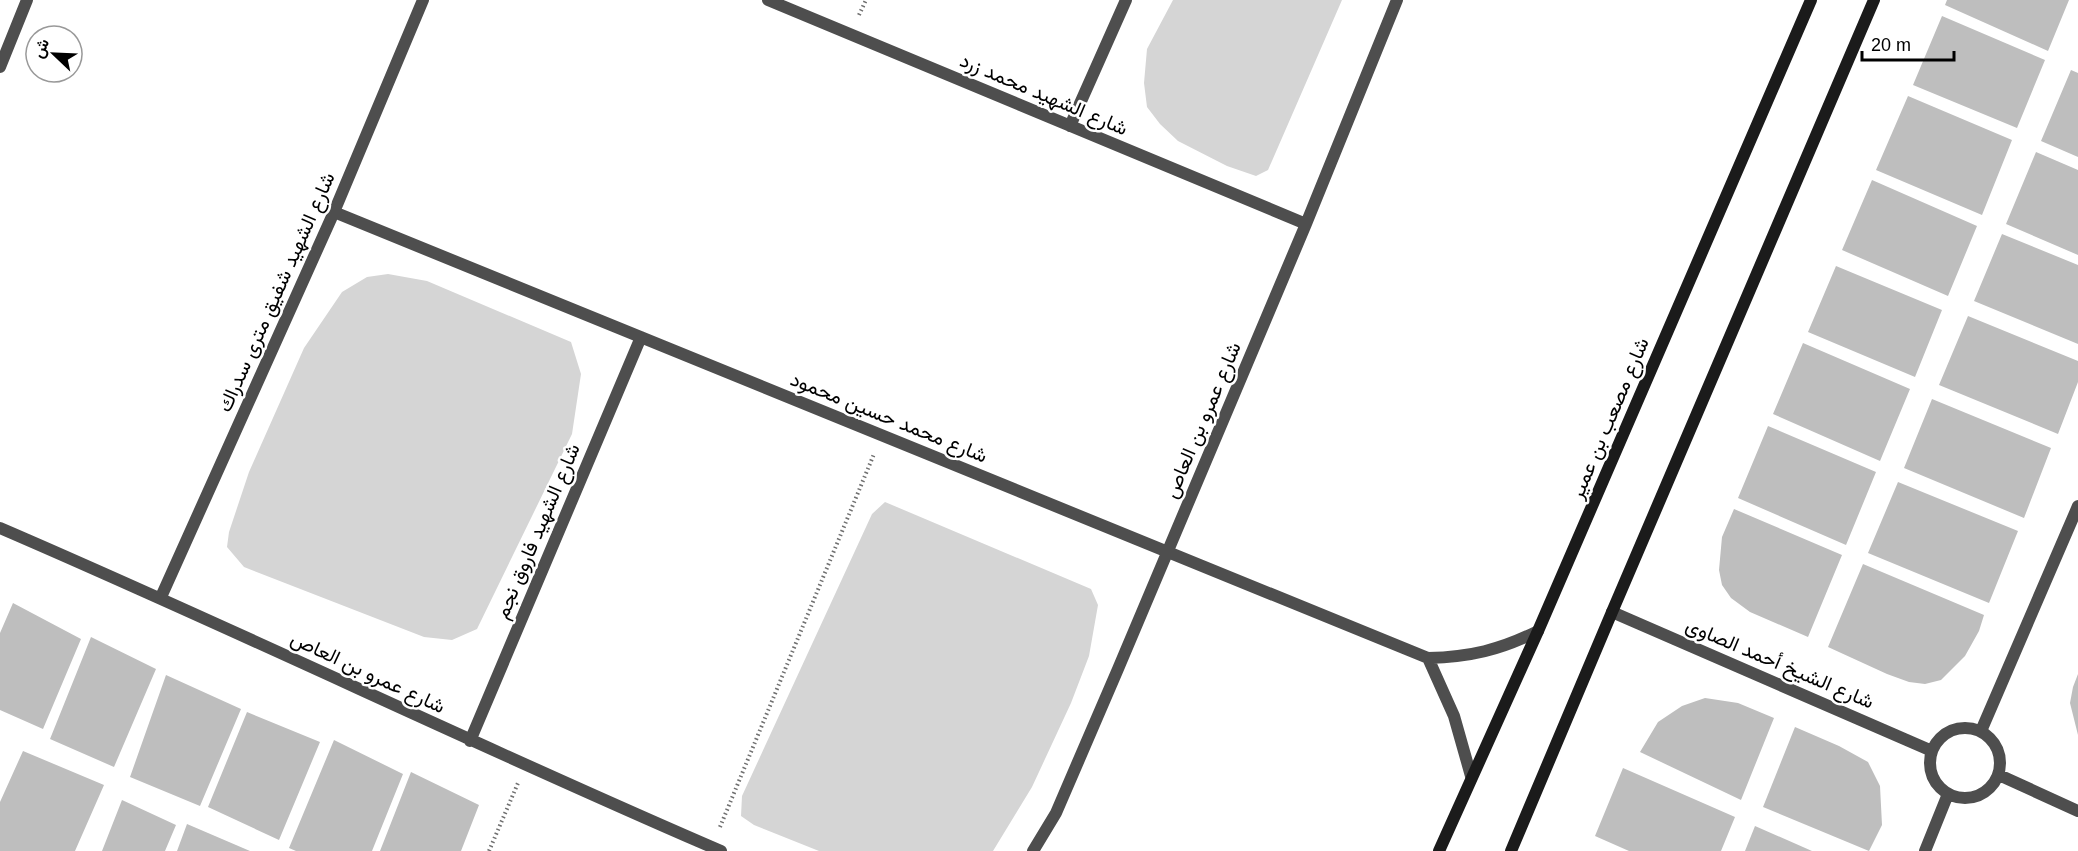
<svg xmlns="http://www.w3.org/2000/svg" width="2078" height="851" font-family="Helvetica,Vazirmatn,sans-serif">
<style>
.green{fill:#d5d5d5}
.building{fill:#bebebe}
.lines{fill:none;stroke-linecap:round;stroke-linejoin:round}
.path{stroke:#707070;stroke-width:4;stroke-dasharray:1.5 3;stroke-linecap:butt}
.street{stroke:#4e4e4e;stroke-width:12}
.secondary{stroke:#1b1b1b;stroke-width:12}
.labels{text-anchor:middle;stroke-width:5;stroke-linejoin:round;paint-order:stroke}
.street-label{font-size:20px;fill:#000;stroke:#fff}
</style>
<rect width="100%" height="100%" fill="#fff"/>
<path class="green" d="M1173 0H1342L1268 170 1256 176 1227 166 1178 141 1160 124 1147 107 1144 83 1147 49Z
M388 274 427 281 571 342 581 374 572 434 477 629 452 640 424 637 244 567 227 547 229 532 249 472 304 348 342 292 367 277Z
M885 502 1091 589 1098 605 1089 656 1071 703 1032 787 993 851H819L754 825 741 816 742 796 872 514Z"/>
<path class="building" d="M1947 0H2069L2048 51 1945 5Z
M1942 16 2045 60 2017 128 1913 85Z
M2071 70 2078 73V157L2041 141Z
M1908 96 2012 140 1982 215 1876 170Z
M2036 152 2078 170V255L2006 224Z
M1872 180 1977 226 1948 296 1842 250Z
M2002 234 2078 265V344L1974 301Z
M1836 266 1942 310 1915 377 1808 332Z
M1968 316 2078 361V382L2058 434 1939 385Z
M1803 343 1910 389 1880 461 1773 414Z
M1932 399 2051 448 2024 518 1904 468Z
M1768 426 1876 472 1846 545 1738 498Z
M1898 482 2018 531 1989 603 1868 553Z
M1734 509 1842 555 1808 637 1750 612 1731 598 1722 585 1719 570 1722 537Z
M1863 564 1984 615 1979 631 1965 656 1941 680 1925 684 1909 682 1887 674 1828 647Z
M13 603 81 639 43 729 0 710V633Z
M91 637 156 669 114 767 50 739Z
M2078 674V735L2070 703 2073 687Z
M166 675 241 709 200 806 130 777Z
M1705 698 1738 703 1774 718 1741 800 1640 752 1658 722 1682 706Z
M247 712 320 742 279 840 208 807Z
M1795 727 1839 746 1868 762 1880 786 1882 825 1869 851 1763 807Z
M334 740 403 774 372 851H296L289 848Z
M23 751 104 785 75 851H0V802Z
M1623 768 1735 817 1721 851H1629L1595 836Z
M411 772 479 805 461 851H380Z
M122 800 176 825 165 851H102Z
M187 824 250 851H177Z
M1755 826 1812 851H1745Z"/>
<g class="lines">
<path class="path" d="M859 15 866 0
M720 827 874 454
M489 851 518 783"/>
<path class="street" d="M768 0 1306 224
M0 67 27 0
M1070 126 1126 0
M334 212 1428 658C1470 657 1500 650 1538 631
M0 528C242 632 479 747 721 851
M161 597 334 212 423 0
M1612 612 1932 751
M1428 658 1454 716 1471 776
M1930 763a35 35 0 1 1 70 0a35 35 0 1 1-70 0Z
M1981 731 2078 506
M470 741 641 337
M1999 775 2078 811
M1033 851 1056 813 1118 669 1306 224 1397 0
M1925 851 1948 794"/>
<path class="secondary" d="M1439 851 1538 631 1811 0
M1511 851 1612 612 1874 0"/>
</g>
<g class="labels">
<g class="street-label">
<text transform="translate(1044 94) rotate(23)" y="7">شارع الشهيد محمد زرد</text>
<text transform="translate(276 292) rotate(-66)" y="7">شارع الشهيد شفيق مترى سدراك</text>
<text transform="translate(889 417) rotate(22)" y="7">شارع محمد حسين محمود</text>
<text transform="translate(1609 418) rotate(-67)" y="7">شارع مصعب بن عمير</text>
<text transform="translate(1202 420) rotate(-67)" y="7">شارع عمرو بن العاص</text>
<text transform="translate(537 531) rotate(-67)" y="7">شارع الشهيد فاروق نجم</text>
<text transform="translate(1780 663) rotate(23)" y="7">شارع الشيخ أحمد الصاوى</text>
<text transform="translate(368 672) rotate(25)" y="7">شارع عمرو بن العاص</text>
</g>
</g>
<g transform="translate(54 54) rotate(293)"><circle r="28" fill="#ffffff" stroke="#999999" stroke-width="1.5"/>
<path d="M0-4.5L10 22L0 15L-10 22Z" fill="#000000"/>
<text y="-9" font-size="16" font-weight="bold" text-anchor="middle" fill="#000000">ش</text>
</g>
<path d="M1862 51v9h92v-9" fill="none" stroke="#000000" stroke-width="3"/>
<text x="1871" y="51" font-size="18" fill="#000000" stroke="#ffffff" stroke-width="4.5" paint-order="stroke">20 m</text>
</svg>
